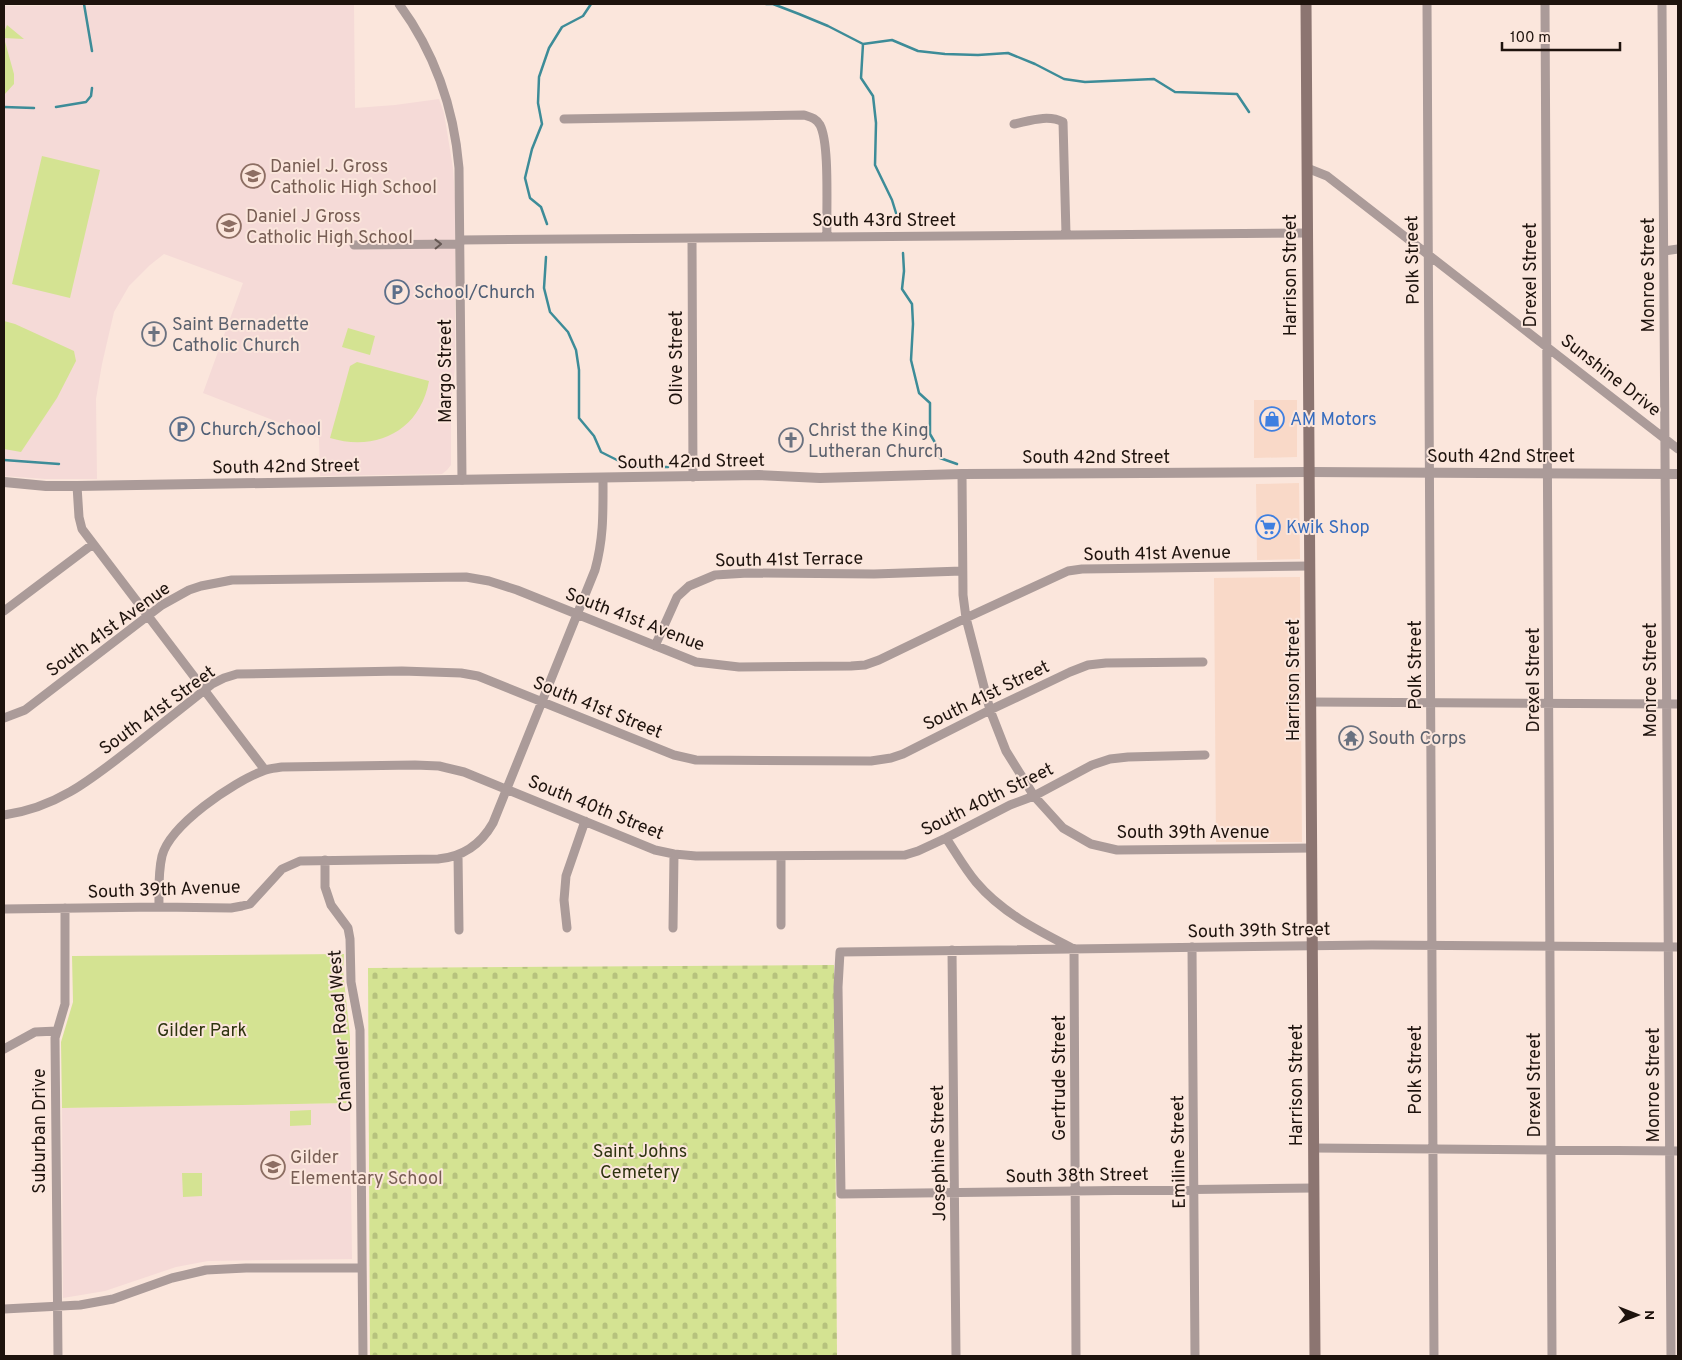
<svg xmlns="http://www.w3.org/2000/svg" width="1682" height="1360" font-family="Overpass,sans-serif">
<style>
.built{fill:#f9d9c8}
.education{fill:#f5dad7}
.cemetery{fill:url(#cemetery-stones)}
.park{fill:#d4e392}
.lines{fill:none;stroke-linecap:round;stroke-linejoin:round}
.stream{stroke:#3d8c98;stroke-width:2.5}
.minor{stroke:#ab9b99;stroke-width:9}
.tertiary{stroke:#ab9b99;stroke-width:10}
.secondary{stroke:#8c7571;stroke-width:11}
.oneway{stroke:#645753}
.labels{text-anchor:middle;stroke-width:4;stroke-linejoin:round;paint-order:stroke}
.education-label{font-size:18px;fill:#785e54;stroke:#fbe6dc;text-anchor:start}
.street-label{font-size:18px;fill:#1e130d;stroke:#fbe6dc}
.service-label{font-size:18px;fill:#4e5e75;stroke:#fbe6dc;text-anchor:start}
.worship-label{font-size:18px;fill:#5b616d;stroke:#fbe6dc;text-anchor:start}
.shop-label{font-size:18px;fill:#366cbe;stroke:#fbe6dc;text-anchor:start}
.park-label{font-size:18px;fill:#2e3410;stroke:#fbe6dc}
</style>
<defs>
<pattern id="cemetery-stones" width="16" height="16" patternUnits="userSpaceOnUse" patternTransform="scale(1.25)"><rect width="16" height="16" fill="#d4e392"/><path d="M2 7V4a2 2 0 0 1 4 0v3zM10 15v-3a2 2 0 0 1 4 0v3z" fill="#b6c27d"/></pattern>
</defs>
<rect width="100%" height="100%" fill="#fbe6dc"/>
<path class="built" d="M1254 400H1297V457L1254 458Z
M1299 483 1300 559 1257 560 1256 484Z
M1300 577 1302 842H1216L1214 578Z"/>
<path class="education" d="M354 5 355 108 395 105 439 99 444 113 453 168 455 197V368L451 402V465L447 470 442 474 320 476 319 438 203 393 243 283 164 254 150 265 129 286 114 312 102 364 96 399 97 479H45L4 476V6Z
M350 1103 352 1259 208 1261 176 1267 105 1291 63 1298 62 1108Z"/>
<path class="cemetery" d="M834 965 837 1356H370L368 968Z"/>
<path class="park" d="M7 25 24 39 4 38 14 74V84L4 95V32Z
M42 156 100 170 70 298 12 284Z
M4 321 15 324 74 351 76 361 57 398 21 452 4 449Z
M348 328 375 336 370 355 342 347Z
M357 362 429 381C420 431 376 452 330 438L350 366Z
M344 954 343 970 350 1037V1103L62 1108 61 1042 73 1002 72 956Z
M311 1110V1125L290 1126V1111Z
M182 1173H202V1196L183 1197Z"/>
<g class="lines">
<path class="stream" d="M84 4 92 51
M766 4H773L799 14 828 26 863 44 892 40 918 51 945 54 978 55 1008 53 1035 64 1064 79 1085 82 1154 79 1175 92 1237 94 1249 112
M863 44 861 78 873 96 876 123 875 165 892 200 900 226
M4 107 34 108
M56 107 86 102 91 96 92 88
M547 224 541 207 530 198 525 178 532 149 542 124 538 103 539 77 549 48 562 27 583 16 591 4
M903 253 904 271 902 289 912 304 913 324 911 360 919 393 930 403V434L937 446 940 458 957 464
M546 257 544 288 550 312 568 332 576 350 579 370V418L594 436 601 452 621 462 639 467H668
M4 460 59 464"/>
<path class="minor" d="M399 4C435 53 454 108 459 168L462 480
M1427 4 1434 1356
M1545 4 1552 1356
M1662 4 1671 1356
M564 119 804 115C810 117 816 118 820 125 830 144 826 211 827 236
M1014 124C1029 121 1048 114 1063 122L1066 234
M1307 168 1327 176 1678 449
M692 239 693 477
M460 240 1308 233
M354 245 460 244
M1664 251 1678 249
M962 474 963 595 966 618 990 710 1006 751 1034 796 1063 828 1091 844 1117 850 1312 848
M77 486 79 517 82 529 265 770
M4 611 93 544
M655 646 677 597 689 586 715 575 748 573 874 574 962 571
M1311 702 1678 704
M4 718 25 710 162 605 189 590 201 586 232 580 466 577 489 581 517 590 696 662 739 667 851 666 865 665 879 660 966 618 1068 571 1082 569 1310 566
M4 815C57 808 93 778 134 746 160 725 186 705 212 684L224 678 237 674 402 671 461 673 478 676 674 755 696 760 871 761 891 758 903 754 990 710 1070 672 1088 665 1106 663 1203 662
M946 838C956 853 965 869 976 882 1002 913 1039 931 1074 949L1076 1356
M458 855 459 930
M781 856V925
M325 860V887L331 905 348 928 350 939 351 982 360 1030 363 1356
M159 907C159 890 158 873 162 856 170 825 233 782 263 771 269 768 276 768 282 767L415 765 439 766 464 772 655 850 674 854 696 856 905 855 918 851 946 838 1010 805 1034 796 1092 765 1110 759 1128 757 1205 755
M4 909 159 907 231 908 242 906 250 904 282 869 300 861 438 859C463 857 481 844 493 823L595 570C604 537 603 511 603 478
M567 928 564 900 566 876 585 821
M673 928 674 854
M1192 947 1195 1356
M952 950 956 1356
M4 1049 35 1032 57 1031
M1314 1148 1678 1151
M1314 1188 841 1194 838 987 840 952 1372 945 1678 947
M4 1309 80 1305 113 1299 172 1278 206 1270 246 1268H362
M58 1356 55 1038 65 1004V908"/>
<path class="tertiary" d="M4 482 46 486H77L759 475 820 478 962 474 1309 472 1678 474"/>
<path class="secondary" d="M1306 4 1315 1356"/>
</g>
<defs><path id="oneway-chevron" d="M-2-3.5L2.5 0L-2 3.5" fill="none" stroke-width="1.6" stroke-linecap="round" stroke-linejoin="round" transform="scale(1.25)"/></defs>
<use class="oneway" href="#oneway-chevron" transform="translate(438 244) rotate(-1)"/>
<defs>
<g id="school-ring" transform="scale(1.25)"><circle r="9.5" fill="#fbe6dc" stroke="#8d6e63" stroke-width="1.5"/><path d="M0-5L7-2L0 1L-7-2ZM-4 1L0 2.5L4 1V4Q0 6-4 4Z" fill="#8d6e63"/></g>
<g id="parking-ring" transform="scale(1.25)"><circle r="9.5" fill="#fbe6dc" stroke="#5c6f8a" stroke-width="1.5"/><path d="M-3.5-5.5H1a3.5 3.5 0 0 1 0 7H-1V5.5H-3.5ZM-1-3.4V-.6H.8a1.4 1.4 0 0 0 0-2.8Z" fill="#5c6f8a"/></g>
<g id="church-ring" transform="scale(1.25)"><circle r="9.5" fill="#fbe6dc" stroke="#6b7280" stroke-width="1.5"/><path d="M-1.2-6h2.4v3.5h3.3v2.4h-3.3V6h-2.4V-.1h-3.3v-2.4h3.3Z" fill="#6b7280"/></g>
<g id="shop-ring" transform="scale(1.25)"><circle r="9.5" fill="#fbe6dc" stroke="#3f7fe0" stroke-width="1.5"/><path d="M-5-2.5h2.3a2.7 3.5 0 0 1 5.4 0H5L5.5 6h-11ZM-1.5-2.5h3a1.5 2.3 0 0 0-3 0Z" fill="#3f7fe0"/></g>
<g id="supermarket-ring" transform="scale(1.25)"><circle r="9.5" fill="#fbe6dc" stroke="#3f7fe0" stroke-width="1.5"/><path d="M-6-5.5h2.5l.6 2H6L4.5 2H-2.5L-4.4-4H-6ZM-1.5 3.2a1.3 1.3 0 1 0 .1 0ZM3 3.2a1.3 1.3 0 1 0 .1 0Z" fill="#3f7fe0"/></g>
<g id="temple-ring" transform="scale(1.25)"><circle r="9.5" fill="#fbe6dc" stroke="#6b7280" stroke-width="1.5"/><path d="M0-6L5-2H3V0L6.5 2.5H4V6H1.5V3h-3V6H-4V2.5H-6.5L-3 0V-2H-5Z" fill="#6b7280"/></g>
</defs>
<g fill-rule="evenodd">
<use href="#school-ring" x="253" y="176"/>
<use href="#school-ring" x="229" y="226"/>
<use href="#parking-ring" x="397" y="292"/>
<use href="#church-ring" x="154" y="334"/>
<use href="#shop-ring" x="1272" y="419"/>
<use href="#parking-ring" x="182" y="429"/>
<use href="#church-ring" x="791" y="440"/>
<use href="#supermarket-ring" x="1268" y="527"/>
<use href="#temple-ring" x="1351" y="738"/>
<use href="#school-ring" x="273" y="1167"/>
</g>
<g class="labels">
<g class="education-label">
<text x="270" y="172">Daniel J. Gross<tspan x="270" dy="21">Catholic High School</tspan></text>
<text x="246" y="222">Daniel J Gross<tspan x="246" dy="21">Catholic High School</tspan></text>
<text x="290" y="1163">Gilder<tspan x="290" dy="21">Elementary School</tspan></text>
</g>
<g class="street-label">
<text x="884" y="226">South 43rd Street</text>
<text transform="translate(1412 260) rotate(-91)" y="6">Polk Street</text>
<text transform="translate(1290 275) rotate(-90)" y="6">Harrison Street</text>
<text transform="translate(1530 275) rotate(-90)" y="6">Drexel Street</text>
<text transform="translate(1648 275) rotate(-90)" y="6">Monroe Street</text>
<text transform="translate(676 358) rotate(-90)" y="6">Olive Street</text>
<text transform="translate(445 371) rotate(-90)" y="6">Margo Street</text>
<text transform="translate(1611 375) rotate(38)" y="6">Sunshine Drive</text>
<text x="1501" y="462">South 42nd Street</text>
<text x="1096" y="463">South 42nd Street</text>
<text transform="translate(691 461) rotate(-1)" y="6">South 42nd Street</text>
<text transform="translate(286 466) rotate(-1)" y="6">South 42nd Street</text>
<text transform="translate(1157 553) rotate(-1)" y="6">South 41st Avenue</text>
<text transform="translate(789 559) rotate(-1)" y="6">South 41st Terrace</text>
<text transform="translate(635 619) rotate(21)" y="6">South 41st Avenue</text>
<text transform="translate(108 629) rotate(-36)" y="6">South 41st Avenue</text>
<text transform="translate(1415 665) rotate(-90)" y="6">Polk Street</text>
<text transform="translate(1293 680) rotate(-90)" y="6">Harrison Street</text>
<text transform="translate(1533 680) rotate(-90)" y="6">Drexel Street</text>
<text transform="translate(1650 680) rotate(-90)" y="6">Monroe Street</text>
<text transform="translate(986 695) rotate(-26)" y="6">South 41st Street</text>
<text transform="translate(598 707) rotate(22)" y="6">South 41st Street</text>
<text transform="translate(157 710) rotate(-36)" y="6">South 41st Street</text>
<text transform="translate(987 799) rotate(-26)" y="6">South 40th Street</text>
<text transform="translate(596 807) rotate(22)" y="6">South 40th Street</text>
<text x="1193" y="838">South 39th Avenue</text>
<text transform="translate(164 889) rotate(-2)" y="6">South 39th Avenue</text>
<text transform="translate(1259 930) rotate(-1)" y="6">South 39th Street</text>
<text transform="translate(340 1031) rotate(-94)" y="6">Chandler Road West</text>
<text transform="translate(1415 1070) rotate(-90)" y="6">Polk Street</text>
<text transform="translate(1059 1078) rotate(-90)" y="6">Gertrude Street</text>
<text transform="translate(1296 1085) rotate(-90)" y="6">Harrison Street</text>
<text transform="translate(1534 1085) rotate(-90)" y="6">Drexel Street</text>
<text transform="translate(1653 1085) rotate(-90)" y="6">Monroe Street</text>
<text transform="translate(39 1131) rotate(-90)" y="6">Suburban Drive</text>
<text transform="translate(1178 1152) rotate(-91)" y="6">Emiline Street</text>
<text transform="translate(938 1153) rotate(-91)" y="6">Josephine Street</text>
<text transform="translate(1077 1175) rotate(-1)" y="6">South 38th Street</text>
</g>
<g class="service-label">
<text x="414" y="298">School/Church</text>
<text x="200" y="435">Church/School</text>
</g>
<g class="worship-label">
<text x="172" y="330">Saint Bernadette<tspan x="172" dy="21">Catholic Church</tspan></text>
<text x="808" y="436">Christ the King<tspan x="808" dy="21">Lutheran Church</tspan></text>
<text x="1368" y="744">South Corps</text>
</g>
<g class="shop-label">
<text x="1290" y="425">AM Motors</text>
<text x="1286" y="533">Kwik Shop</text>
</g>
<g class="park-label">
<text x="202" y="1036">Gilder Park</text>
<text x="640" y="1157">Saint Johns<tspan x="640" dy="21">Cemetery</tspan></text>
</g>
</g>
<rect width="1682" height="1360" fill="none" stroke="#1e130d" stroke-width="10"/>
<g transform="translate(1637 1315) rotate(90)" stroke="#fbe6dc" stroke-width="4" paint-order="stroke">
<path d="M0-4L9 19L0 12L-9 19Z" fill="#1e130d"/>
<text y="-8" font-size="14" font-weight="bold" text-anchor="middle" fill="#1e130d">N</text>
</g>
<path d="M1502 42v8h118v-8" fill="none" stroke="#1e130d" stroke-width="2.5"/>
<text x="1510" y="42" font-size="15" fill="#1e130d" stroke="#fbe6dc" stroke-width="4" paint-order="stroke">100 m</text>
</svg>
